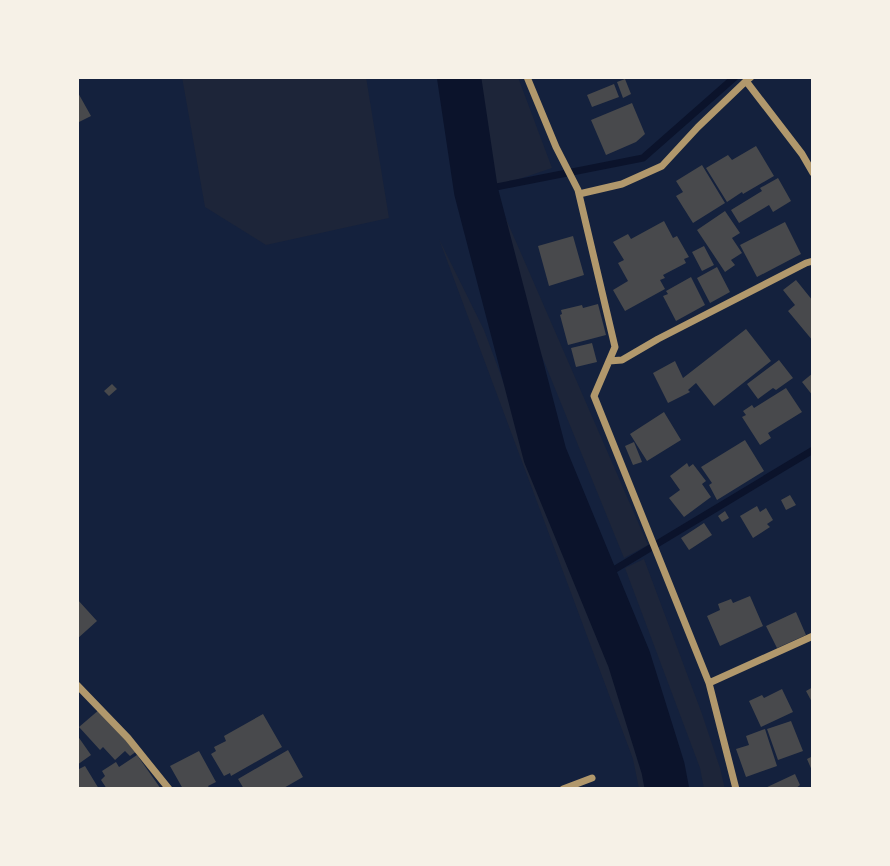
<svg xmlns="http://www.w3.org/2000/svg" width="890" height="866" font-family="Roboto,sans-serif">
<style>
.green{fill:#1d2539}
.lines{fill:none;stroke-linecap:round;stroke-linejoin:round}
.stream{stroke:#0b132b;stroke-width:7}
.river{stroke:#0b132b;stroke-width:44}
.building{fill:#48494c}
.minor{stroke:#b1986c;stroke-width:7}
</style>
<rect width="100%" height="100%" fill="#14213d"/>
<path class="green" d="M182 77H366L389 218 266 245 205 207Z
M475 77H518L552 168 498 186 486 171Z
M500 205 648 545 624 558 508 273 493 217Z
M439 239 484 330 649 773 650 789H639L633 759Z
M644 559 702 714 720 768 725 789H704L700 768 625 568Z"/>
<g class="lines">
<path class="stream" d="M476 191 643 158 735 77
M607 574 813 450"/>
<path class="river" d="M459 77 476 191 545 455 629 659 663 768 667 789"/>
</g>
<path class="building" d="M625 79 631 94 623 98 617 82Z
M614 84 619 97 592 107 587 95Z
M77 91 91 116 77 123Z
M632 103 645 134 636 142 606 155 591 120Z
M756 146 774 176 743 194 742 192 727 202 706 168 728 155 732 160Z
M702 165 725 203 693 223 676 196 683 192 676 181Z
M778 178 791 201 773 212 769 205 739 223 731 210 762 191 760 188Z
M725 211 740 233 732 238 742 253 731 260 735 265 725 272 697 230Z
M664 221 673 238 677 236 689 257 684 259 686 263 663 275 665 278 660 280 665 289 625 311 613 290 628 281 618 263 624 260 613 242 628 234 631 239Z
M785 222 801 254 757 277 740 245Z
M573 236 584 275 549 286 538 246Z
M704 246 714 265 702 271 692 252Z
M717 267 730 292 710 303 697 278Z
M691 277 705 305 676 321 663 296 668 294 666 291Z
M796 280 813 301V341L788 311 795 305 783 290Z
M598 304 606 335 568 345 560 315 562 314 561 310 582 305 583 308Z
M746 329 771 361 714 406 696 383 688 390 690 392 668 403 653 373 675 361 683 378Z
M592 343 597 362 576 367 571 348Z
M779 360 793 378 776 390 773 388 758 399 747 384Z
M813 373V396L802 382Z
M112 384 117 389 109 396 104 391Z
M786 388 802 412 768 433 771 438 760 445 742 417 746 415 743 411 752 405 754 408Z
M664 412 681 440 647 461 630 434Z
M745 440 764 471 717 500 709 485 712 483 701 467Z
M634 442 642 462 633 465 625 446Z
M687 463 689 467 693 464 706 481 702 484 711 497 684 517 669 498 680 490 670 476Z
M790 495 796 505 786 510 781 500Z
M757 506 760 512 766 508 773 520 767 524 770 527 753 538 740 516Z
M725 511 729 518 722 522 718 516Z
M704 523 712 535 689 550 681 538Z
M750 596 763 626 720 646 707 616 720 610 718 604 731 599 733 603Z
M77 599 97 621 77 639Z
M796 612 806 635 777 648 766 626Z
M813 687V704L806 691Z
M782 689 793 712 761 727 749 701 762 695 764 698Z
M100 709 137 751 130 756 125 751 115 760 103 747 100 750 79 727Z
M263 714 282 747 231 776 230 773 224 776 211 754 216 751 214 747 226 741 224 736Z
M791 721 803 751 778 760 767 729Z
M765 729 777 766 746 777 736 749 749 745 746 736Z
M77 735 91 755 77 765Z
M288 750 303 777 282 789H244L238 779Z
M199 751 216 782 208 786 210 789H183L170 766Z
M137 755 161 789H107L101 780 105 776 102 771 116 762 119 767Z
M813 756V773L807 759Z
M85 766 99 789H77V770Z
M795 774 800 785 795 789H763Z"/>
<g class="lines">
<path class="minor" d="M527 77 556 147 578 190 615 347 594 396 709 683 736 789
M751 77 746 81 802 154 813 173
M579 194 622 184 662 166 698 127 746 81
M609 361 622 360 658 339 806 263 813 261
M709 683 813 636
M77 685 128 738 169 789
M563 789 592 778"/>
</g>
<rect width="890" height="866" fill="none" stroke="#f6f1e7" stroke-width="158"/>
</svg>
